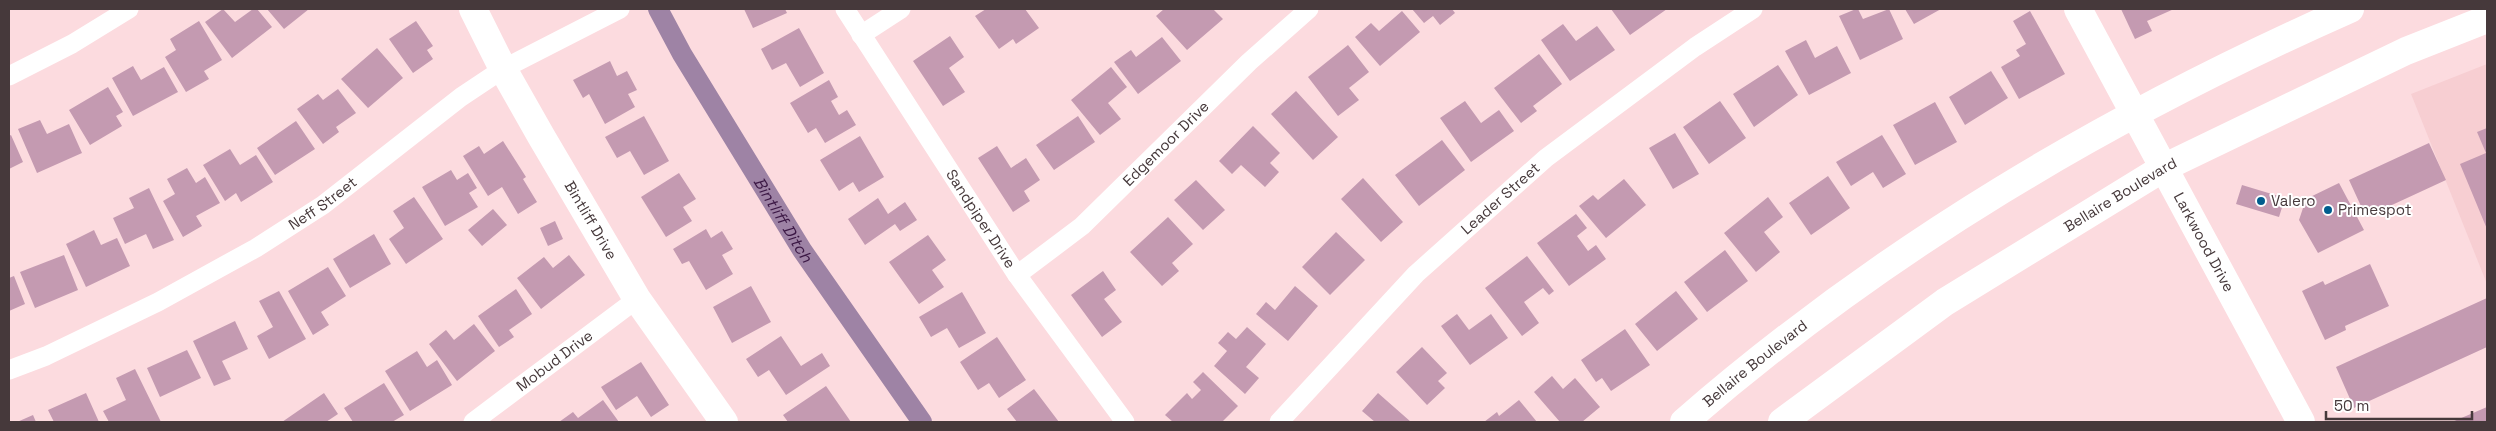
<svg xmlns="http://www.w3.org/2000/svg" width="2496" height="431" font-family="'Space Grotesk',sans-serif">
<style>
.built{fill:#f7ced2}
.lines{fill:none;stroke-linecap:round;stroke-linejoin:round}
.canal{stroke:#9e83a5;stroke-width:20}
.building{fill:#c49ab1}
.street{stroke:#fff;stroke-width:19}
.secondary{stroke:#fff;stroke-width:28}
.primary{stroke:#fff;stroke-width:28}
.poi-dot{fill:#005d8e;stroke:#fff;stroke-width:2}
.labels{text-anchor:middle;stroke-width:4;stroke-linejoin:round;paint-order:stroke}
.street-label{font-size:15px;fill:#46393b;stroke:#fff}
.poi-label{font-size:15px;fill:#46393b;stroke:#fff;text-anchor:start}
.water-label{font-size:16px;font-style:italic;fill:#3b1744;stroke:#fff}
</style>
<rect width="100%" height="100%" fill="#fcdbdf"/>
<path class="built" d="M2487 64V284L2411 94Z"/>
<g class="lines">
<path class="canal" id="s1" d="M658 9 682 54 802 250 922 422"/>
</g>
<path class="building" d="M223 9 235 22 253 9H257L272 27 232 58 205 22Z
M267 9H309L284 29Z
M744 9H785L787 13 753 28Z
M986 9H1025L1039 28 1016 44 1013 39 999 49 975 16Z
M1164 9H1213L1223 19 1187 50 1156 16Z
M1412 9H1452L1455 13 1440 25 1433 16 1424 23Z
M1611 9H1667L1630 35Z
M1856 9H1858L1863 19 1889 9 1903 39 1860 60 1839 16Z
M1905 9H1941L1914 24Z
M2121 9H2174L2147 21 2152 31 2135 39Z
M1402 11 1420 32 1380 66 1355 37 1371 23 1379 31Z
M2030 11 2065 74 2019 99 2001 67 2020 56 2016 50 2026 44 2013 21Z
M199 21 222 60 204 71 209 79 186 92 165 57 176 50 170 39Z
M416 21 433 46 427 50 433 59 413 73 389 39Z
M1563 24 1576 41 1597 26 1615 50 1570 81 1541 40Z
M799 28 824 73 800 87 786 63 772 70 761 49Z
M950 36 964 57 949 68 965 92 943 106 913 61Z
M1162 37 1181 61 1138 94 1114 62 1131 50 1136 57Z
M1806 40 1815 58 1837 46 1851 73 1809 95 1785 51Z
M1348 45 1369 72 1349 88 1359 100 1338 116 1308 77Z
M377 48 403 78 368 108 341 79Z
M1539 54 1562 84 1533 106 1537 111 1521 123 1494 88Z
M610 61 617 76 627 71 637 90 628 94 635 107 605 124 589 94 583 98 573 80Z
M1778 65 1798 95 1754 127 1733 94Z
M133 66 141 80 164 67 178 92 133 116 112 78Z
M1111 67 1127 87 1108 103 1121 119 1100 135 1071 100Z
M1991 71 2008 98 1965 125 1949 97Z
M829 80 838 97 831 101 839 115 847 110 856 125 825 143 816 128 808 133 790 103Z
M108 87 123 112 116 116 122 126 90 145 69 110Z
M338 89 356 113 336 127 339 132 323 144 297 109 318 94 323 100Z
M1296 91 1338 137 1313 160 1271 114Z
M1465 101 1481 123 1499 110 1514 131 1471 162 1440 118Z
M1720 101 1746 138 1709 164 1683 127Z
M1935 102 1957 142 1915 165 1893 125Z
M644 116 669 161 644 175 630 151 617 158 605 137Z
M1078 116 1095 142 1054 170 1036 145Z
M40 120 47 134 69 124 82 153 37 173 18 129Z
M296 121 315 149 275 175 257 148Z
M1253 126 1280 153 1270 163 1279 172 1265 187 1241 165 1232 174 1219 161Z
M2487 128V229L2460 164 2486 153 2477 132Z
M1675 133 1699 174 1673 189 1649 148Z
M11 135 23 162 9 169V136Z
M1882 135 1906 174 1883 188 1873 172 1851 186 1836 162Z
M860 136 884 177 859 192 853 182 839 191 820 160Z
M1442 140 1465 170 1419 206 1395 175Z
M503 141 526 177 523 179 537 202 518 214 502 187 488 196 463 156 479 146 484 154Z
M2429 143 2446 180 2366 217 2349 180Z
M997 146 1011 168 1026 158 1040 180 1024 191 1030 201 1013 212 978 158Z
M230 149 240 165 256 155 273 182 241 202 236 193 225 201 203 165Z
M187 168 196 183 205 177 220 203 196 216 202 226 183 237 163 201 175 194 167 179Z
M451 170 457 180 468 173 477 188 469 193 478 207 445 226 422 187Z
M679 173 696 199 683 207 692 221 666 237 641 197Z
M1828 176 1850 208 1811 235 1789 203Z
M1363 178 1403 222 1381 242 1341 199Z
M1624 179 1646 205 1606 238 1579 206 1593 195 1598 200Z
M1196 180 1225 210 1203 230 1174 200Z
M2339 183 2364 230 2318 253 2299 220 2306 199Z
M2242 185 2285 198 2279 217 2236 204Z
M149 188 174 240 153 249 146 234 125 244 113 218 134 208 129 198Z
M414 197 443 239 406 264 389 239 404 228 393 211Z
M1768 197 1783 217 1764 232 1780 252 1756 272 1724 233Z
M878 198 888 214 905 202 917 220 900 231 895 224 865 245 848 219Z
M493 209 507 225 482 246 468 230Z
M1576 214 1587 228 1577 236 1588 251 1596 245 1606 259 1569 286 1537 243Z
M1168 217 1193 244 1172 263 1179 271 1162 286 1130 252Z
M555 221 563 239 548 246 540 228Z
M706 229 711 238 722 231 733 249 722 255 733 274 706 290 689 261 682 264 673 249Z
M94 230 101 245 117 238 130 266 86 287 66 244Z
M1336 232 1365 260 1330 295 1302 267Z
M374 234 391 264 350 288 333 259Z
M928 235 946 260 932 270 944 287 919 304 889 262Z
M1725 250 1748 281 1707 312 1684 282Z
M64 255 78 290 35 308 20 272Z
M569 255 585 275 541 309 517 278 544 257 553 268Z
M1527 256 1554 291 1549 295 1543 288 1524 302 1539 323 1522 336 1485 288Z
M2370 264 2389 306 2345 326 2346 330 2325 340 2302 291 2323 281 2325 285Z
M328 267 346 296 321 312 329 325 313 335 288 291Z
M1103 271 1116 290 1104 299 1122 322 1102 337 1071 295Z
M14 276 25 304 9 311V278Z
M751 286 771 322 732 343 713 307Z
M1295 286 1318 306 1288 341 1256 314 1266 302 1275 310Z
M516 289 532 314 509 330 514 337 499 347 478 316Z
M279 291 306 339 269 359 257 336 273 327 259 301Z
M1676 291 1698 319 1657 351 1635 324Z
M962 292 986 333 959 348 947 328 931 337 919 317Z
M2487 298V347L2354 408 2336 367Z
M1457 314 1469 330 1491 314 1508 338 1470 365 1441 326Z
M235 321 248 349 222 361 231 379 214 386 193 341Z
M474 324 495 351 457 381 429 344 446 330 454 340Z
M1247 327 1266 344 1246 367 1259 378 1245 394 1214 366 1227 351 1218 343 1228 332 1236 339Z
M1625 329 1650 365 1611 391 1602 378 1596 382 1581 360Z
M781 336 801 366 822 353 830 366 786 395 769 370 758 377 746 359Z
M997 337 1026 380 999 398 989 383 978 390 960 362Z
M1422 347 1447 373 1438 381 1445 388 1427 405 1396 372Z
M187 350 201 378 160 397 147 368Z
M417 351 427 367 437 360 452 385 410 411 385 371Z
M641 362 669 405 651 417 637 396 616 410 601 387Z
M135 369 161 422H109L103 411 126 400 116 378Z
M1203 372 1238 406 1222 422H1173L1165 415 1187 393 1192 399 1201 390 1193 382Z
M1552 376 1563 389 1575 378 1600 407 1582 422H1560L1534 392Z
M384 383 404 415 392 422H353L344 408Z
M826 386 851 422H788L783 415Z
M1034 389 1059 422H1017L1007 409Z
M86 393 99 422H54L48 410Z
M324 393 338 414 326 422H282Z
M1378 393 1411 422H1375L1362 411Z
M603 400 619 422H559L573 412 578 418Z
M1519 400 1537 422H1484L1497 412 1499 416Z
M2487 407V422H2452Z
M33 415 36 422H17Z"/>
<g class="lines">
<g class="street">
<path id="s2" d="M845 9 1017 275 1125 422"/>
<path d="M861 35 901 9"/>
<path d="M9 76 72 44 129 9"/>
<path id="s3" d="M1017 275 1082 226 1249 62 1309 9"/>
<path id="s4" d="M9 370 46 356 158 302 256 248 323 205 461 97 503 69 620 9"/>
<path id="s5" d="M473 422 637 299"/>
<path id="s6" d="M1279 422 1416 274 1546 158 1695 47 1753 9"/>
</g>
<g class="secondary">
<path id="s7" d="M473 9 503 69 541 136 637 299 724 422"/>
<path id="s8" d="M2078 9 2301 422"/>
</g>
<g class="primary">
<path id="s9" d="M1684 422C1884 248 2108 116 2350 9"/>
<path id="s10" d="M1782 422 1945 302 2165 167 2406 51 2487 19"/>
</g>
</g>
<g class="poi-dot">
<circle cx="2261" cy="201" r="5"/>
<circle cx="2328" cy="210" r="5"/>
</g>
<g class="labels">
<g class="street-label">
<text dy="5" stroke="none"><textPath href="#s3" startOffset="199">Edgemoor Drive</textPath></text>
<text dy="5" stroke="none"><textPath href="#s10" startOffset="408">Bellaire Boulevard</textPath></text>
<text dy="5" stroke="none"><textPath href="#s6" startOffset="315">Leader Street</textPath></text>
<text dy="5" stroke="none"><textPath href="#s4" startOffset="356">Neff Street</textPath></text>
<text dy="5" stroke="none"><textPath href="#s2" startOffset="250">Sandpiper Drive</textPath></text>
<text dy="5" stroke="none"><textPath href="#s7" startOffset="242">Bintliff Drive</textPath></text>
<text dy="5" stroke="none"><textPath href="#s8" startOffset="265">Larkwood Drive</textPath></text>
<text dy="5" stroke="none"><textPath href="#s5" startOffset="102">Mobud Drive</textPath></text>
<text dy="5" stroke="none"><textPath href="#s9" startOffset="92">Bellaire Boulevard</textPath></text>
</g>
<g class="poi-label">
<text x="2271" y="206">Valero</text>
<text x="2338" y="215">Primespot</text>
</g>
<g class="water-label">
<text dy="6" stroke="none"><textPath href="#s1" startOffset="245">Bintliff Ditch</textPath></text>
</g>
</g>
<rect width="2496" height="431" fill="none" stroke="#46393b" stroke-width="20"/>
<path d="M2326 411v8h146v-8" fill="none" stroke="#46393b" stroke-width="2.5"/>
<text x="2334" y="411" font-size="15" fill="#46393b" stroke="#ffffff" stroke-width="4" paint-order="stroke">50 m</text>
</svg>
